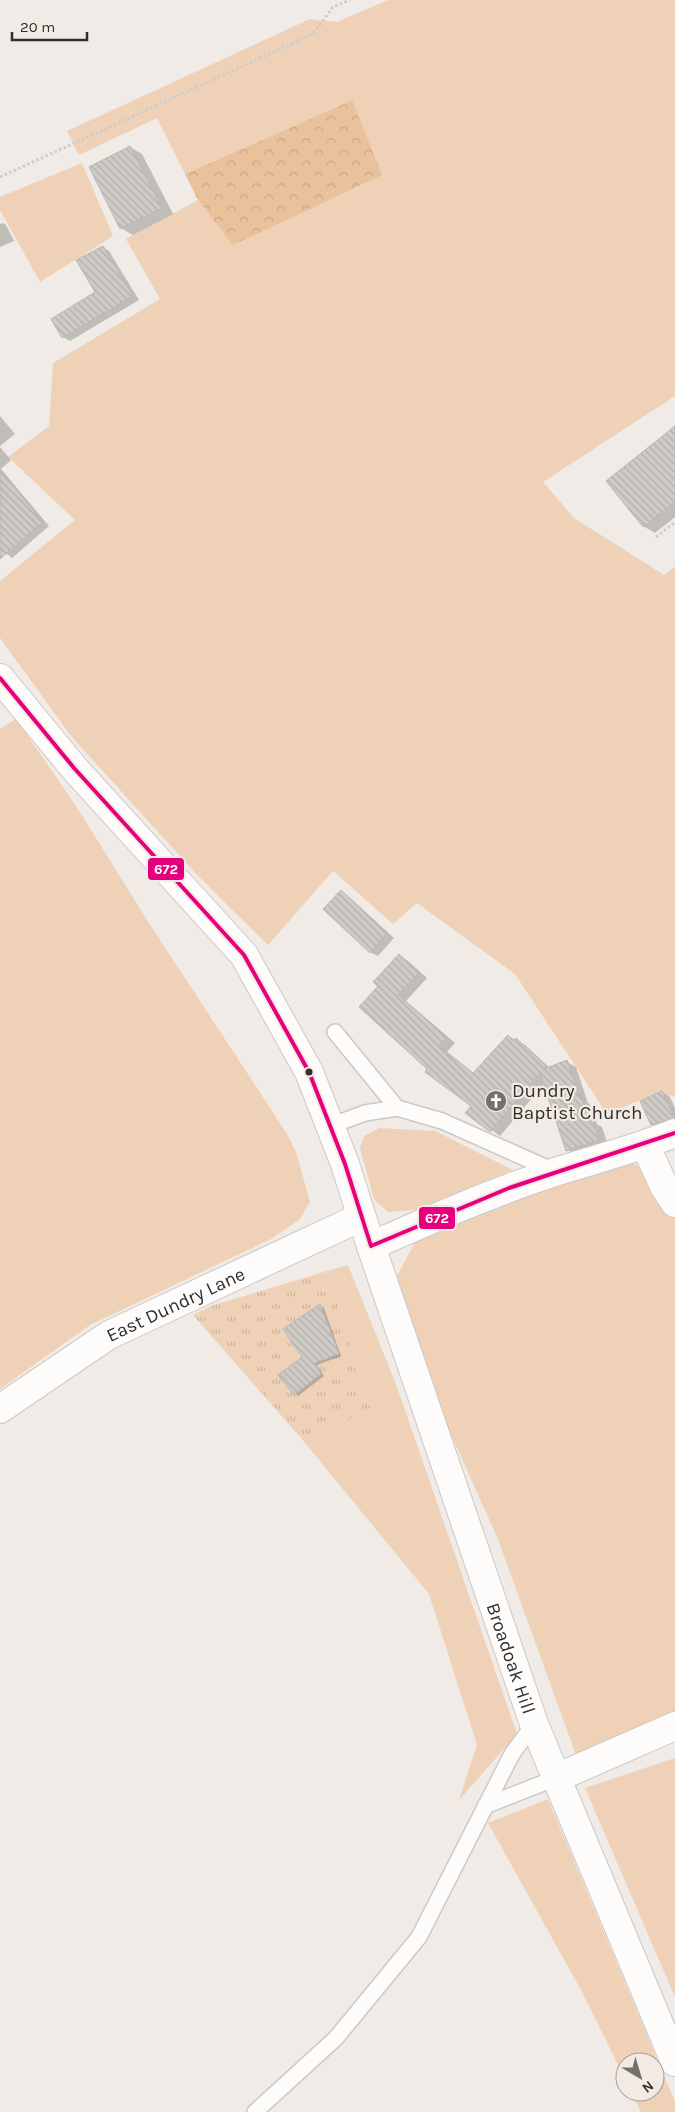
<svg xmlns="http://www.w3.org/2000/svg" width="675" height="2112" font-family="Karla,sans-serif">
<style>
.grass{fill:#eed1b7}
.forest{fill:url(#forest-crowns)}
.park{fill:url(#park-tufts)}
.shadow{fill:#0003}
.building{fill:url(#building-back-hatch);stroke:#bbb7b4}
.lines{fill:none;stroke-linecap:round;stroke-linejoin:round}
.service-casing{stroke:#ccc8c4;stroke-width:18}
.minor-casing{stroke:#ccc8c4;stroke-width:30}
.tertiary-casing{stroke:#ccc8c4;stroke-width:30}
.path{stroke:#cdcccb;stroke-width:3;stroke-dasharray:2.5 2.5;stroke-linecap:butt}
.service{stroke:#fdfcfb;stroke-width:15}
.minor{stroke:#fdfcfb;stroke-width:28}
.tertiary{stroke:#fdfcfb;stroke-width:28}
.bus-1-casing{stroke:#f3eae3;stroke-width:8}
.bus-1{stroke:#e5007d;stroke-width:4}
.bus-dot{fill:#322e2b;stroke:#f3eae3;stroke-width:2}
.labels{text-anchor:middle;stroke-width:4.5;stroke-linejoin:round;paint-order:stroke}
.poi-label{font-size:19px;fill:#322e2b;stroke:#f3eae3;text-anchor:start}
.street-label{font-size:19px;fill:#322e2b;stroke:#f3eae3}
.line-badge{stroke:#f3eae3;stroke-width:2}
.badge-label{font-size:14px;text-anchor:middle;font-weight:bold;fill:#fff}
</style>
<defs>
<pattern id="forest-crowns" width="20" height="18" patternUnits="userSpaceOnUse" patternTransform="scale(1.25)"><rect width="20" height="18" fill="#e9c19b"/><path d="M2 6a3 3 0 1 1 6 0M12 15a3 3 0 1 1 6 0" fill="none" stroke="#c8a686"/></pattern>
<pattern id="park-tufts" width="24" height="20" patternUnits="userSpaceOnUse" patternTransform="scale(1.25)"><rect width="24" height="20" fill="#eed1b7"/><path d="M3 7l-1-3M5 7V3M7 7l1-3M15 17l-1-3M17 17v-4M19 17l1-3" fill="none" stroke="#cdb49e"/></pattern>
<pattern id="building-back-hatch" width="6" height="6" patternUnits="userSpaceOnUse" patternTransform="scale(1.25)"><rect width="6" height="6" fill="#cecbc7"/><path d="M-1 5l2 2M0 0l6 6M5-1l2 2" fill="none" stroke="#b1afab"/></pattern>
</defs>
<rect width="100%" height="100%" fill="#f0ebe6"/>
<path class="grass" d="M388 0H675V396L543 482 574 518 664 575 675 567V1096L655 1094 607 1114 515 974 417 903 393 924 333 871 268 945 199 877 71 736 0 638V581L75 520 8 457 49 426 53 363 160 299 126 239 198 200 234 245 352 100 185 174 157 118 79 155 67 131 310 19 337 22Z
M82 163 113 236 40 282 0 210V197Z
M16 719 76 806 147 920 287 1134 296 1152 310 1202 299 1220 271 1239 90 1325 0 1389V729Z
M379 1128 435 1131 513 1170 414 1210 388 1212 374 1199 360 1148 364 1136Z
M628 1161 644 1169 675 1218V1716L576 1755 497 1537 420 1365 404 1310 397 1276 415 1242 464 1213Z
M348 1265 397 1387 517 1734 459 1800 477 1745 429 1594 301 1438 371 1410 327 1271Z
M675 1758V1997L585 1788Z
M548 1799 675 2102V2112H641L631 2092H655V2062H625V2079L581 1990 488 1823Z"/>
<path class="forest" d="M352 100 382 175 233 245 198 200 185 174Z"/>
<path class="park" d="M327 1271 371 1410 301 1438 193 1315 211 1306Z"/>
<path class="shadow" d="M130 147 142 154 173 214 133 235 121 228Z
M3 223 6 225 14 241 0 247V224Z
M103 247 109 251 139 300 70 341 63 337 96 293Z
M0 416 15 434 0 446Z
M675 428V517L655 533 643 526Z
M0 447 11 460 1 469 49 526 12 558 0 549Z
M341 892 348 896 394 938 378 956 370 952Z
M399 956 408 961 427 978 406 1001 455 1043 447 1052 474 1074 508 1036 525 1045 550 1068 567 1062 576 1067 588 1103 590 1104 597 1124 602 1127 608 1145 576 1155 568 1150 545 1083 500 1136 467 1113 473 1106 428 1069 379 986Z
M662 1092 670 1097 675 1108V1124L660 1129 652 1124Z
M320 1306 324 1308 341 1356 317 1365 324 1376 298 1396 295 1394 304 1357Z"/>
<path class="building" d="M130 146 162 208 120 229 89 167Z
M103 246 133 296 62 338 51 319 95 292 76 260Z
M675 426V502L643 527 606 481Z
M0 470 43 522 0 559Z
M341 890 387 933 370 953 323 909Z
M399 954 419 973 398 995 447 1037 439 1046 473 1073 508 1035 513 1041 516 1038 546 1066 544 1069 567 1060 580 1098H582L590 1121 593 1120 599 1140 566 1151 540 1073 490 1132 465 1113 471 1106 425 1072 427 1069 359 1007 378 986 373 982Z
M662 1091 675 1118 651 1125 640 1101Z
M320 1304 339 1354 315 1363 321 1374 294 1395 278 1375 302 1357 283 1329Z"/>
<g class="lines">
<g class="service-casing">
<path id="service" d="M335 1032 397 1108
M330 1126 365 1113 397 1108 442 1121 554 1171
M485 1806 556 1778
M255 2112 336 2038 419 1937 512 1754 534 1724"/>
</g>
<g class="minor-casing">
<g id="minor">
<path id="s1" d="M675 1133C636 1149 596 1159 555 1172 493 1192 432 1219 371 1246L534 1724 675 2062"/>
<path d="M645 1145 665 1188 675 1203"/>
<path id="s2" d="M0 1409 109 1335 361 1217"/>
<path d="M556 1778 675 1726"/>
</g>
</g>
<g class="tertiary-casing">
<path id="tertiary" d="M0 678 74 768 244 955 309 1072 345 1164 371 1246"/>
</g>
<path class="path" d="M0 177 313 34 333 7 350 0
M656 537 675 522"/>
<use href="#service" class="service"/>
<use href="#minor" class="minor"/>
<use href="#tertiary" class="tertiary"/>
<g class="bus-1-casing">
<path id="bus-1" d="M0 678 74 768 244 955 309 1072 345 1164 371 1246 509 1188 675 1133"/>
</g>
<use href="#bus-1" class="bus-1"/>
</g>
<defs>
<g id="church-disc" transform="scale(1.125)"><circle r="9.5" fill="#74706c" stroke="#f3eae3"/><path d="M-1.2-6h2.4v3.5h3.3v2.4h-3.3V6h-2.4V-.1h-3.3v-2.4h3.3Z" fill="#fff"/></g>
</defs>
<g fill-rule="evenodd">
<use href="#church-disc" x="496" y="1101"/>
</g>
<circle class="bus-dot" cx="309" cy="1072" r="4.5"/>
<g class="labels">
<g class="poi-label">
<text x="512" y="1097">Dundry<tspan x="512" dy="22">Baptist Church</tspan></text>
</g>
<g class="street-label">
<text dy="7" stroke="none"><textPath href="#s2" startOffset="205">East Dundry Lane</textPath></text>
<text dy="7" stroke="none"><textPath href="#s1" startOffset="760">Broadoak Hill</textPath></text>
</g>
</g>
<g class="line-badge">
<rect x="147" y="857" width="38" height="24" rx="5" fill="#e5007d"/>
<rect x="418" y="1206" width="38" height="24" rx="5" fill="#e5007d"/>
</g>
<g class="badge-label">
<text x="166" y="874">672</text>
<text x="437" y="1223">672</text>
</g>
<g transform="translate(640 2077) rotate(142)"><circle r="24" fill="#f3eae3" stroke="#a69f99"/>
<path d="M0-4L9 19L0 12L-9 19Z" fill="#74706c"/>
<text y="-8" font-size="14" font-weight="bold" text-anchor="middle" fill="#322e2b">N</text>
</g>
<path d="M12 32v8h75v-8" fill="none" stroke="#322e2b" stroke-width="2.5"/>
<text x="20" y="32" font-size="15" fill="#322e2b" stroke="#f3eae3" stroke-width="4" paint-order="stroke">20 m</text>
</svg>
